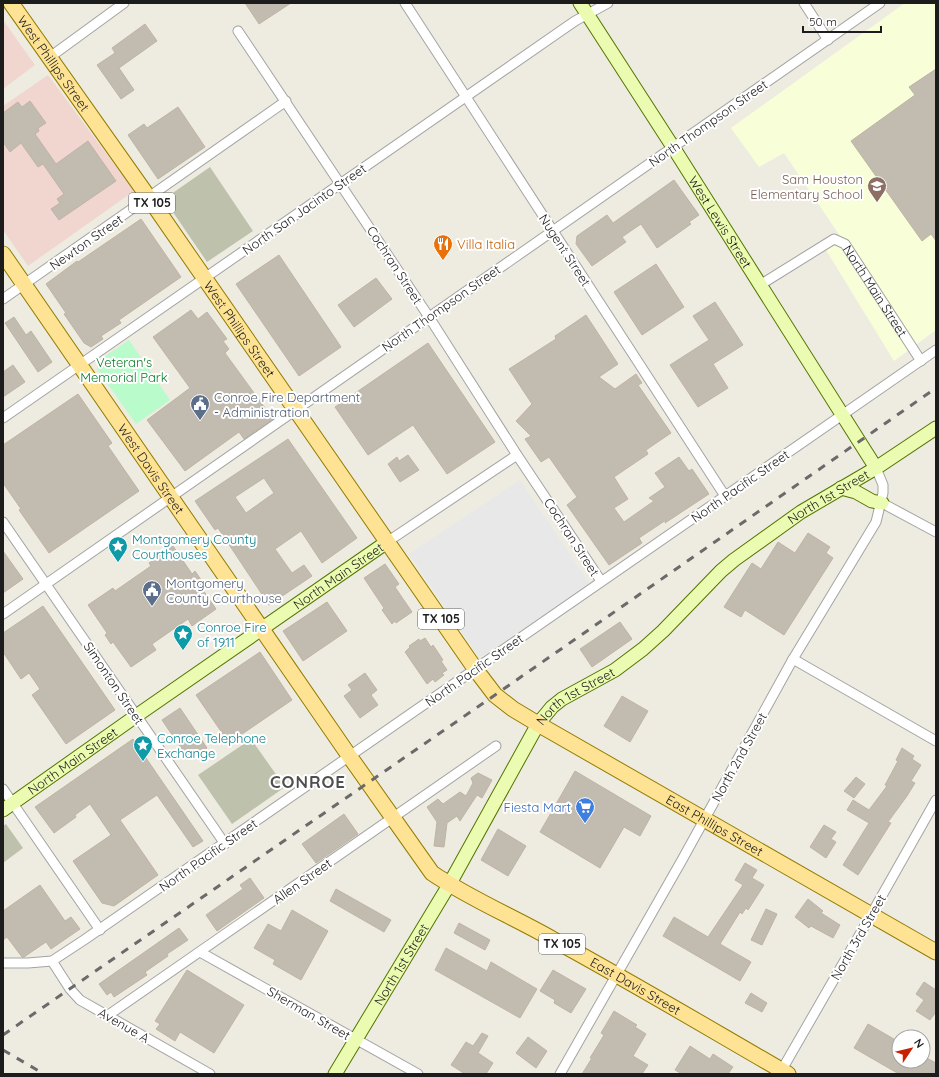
<svg xmlns="http://www.w3.org/2000/svg" width="939" height="1077" font-family="Quicksand,sans-serif">
<style>
.commercial{fill:#f0d6cf}
.education{fill:#f8ffd8}
.construction{fill:#bec2ac}
.park{fill:#bafbcb}
.parking{fill:#e8e8e8}
.building{fill:#c2bbb0;stroke:#c0b4a3;fill-rule:evenodd}
.lines{fill:none;stroke-linecap:round;stroke-linejoin:round}
.street-casing{stroke:#a3a3a3;stroke-width:11}
.secondary-casing{stroke:#547401;stroke-width:15}
.primary-casing{stroke:#937c00;stroke-width:17}
.street{stroke:#fff;stroke-width:9}
.secondary{stroke:#ebfbb1;stroke-width:13}
.primary{stroke:#ffe395;stroke-width:15}
.rail{stroke:#6a6a6a;stroke-width:3;stroke-dasharray:8 8;stroke-linecap:butt}
.labels{text-anchor:middle;stroke-width:4;stroke-linejoin:round;paint-order:stroke}
.shield{fill:#fff;stroke:#606060;stroke-width:1}
.shield-label{font-size:12px;font-weight:bold;fill:#1c1c1c}
.street-label{font-size:13px;fill:#1c1c1c;stroke:#fff}
.education-label{font-size:13px;fill:#785e54;stroke:#fff;text-anchor:end}
.food-label{font-size:13px;fill:#c56008;stroke:#fff;text-anchor:start}
.park-label{font-size:13px;fill:#087c25;stroke:#fff}
.service-label{font-size:13px;fill:#4e5e75;stroke:#fff;text-anchor:start}
.culture-label{font-size:13px;fill:#0d838f;stroke:#fff;text-anchor:start}
.shop-label{font-size:13px;fill:#366cbe;stroke:#fff;text-anchor:end}
.district-label{font-size:17px;font-weight:bold;letter-spacing:1px;fill:#4f4f4f;stroke:#fff}
</style>
<rect width="100%" height="100%" fill="#eeece1"/>
<path class="commercial" d="M3 20 35 65 3 89Z
M48 75 134 191 28 266 3 230V106Z"/>
<path class="education" d="M905 3H936V330L894 361 826 250 842 239 784 153 759 167 731 128Z"/>
<path class="construction" d="M210 167 253 231 207 262 164 199Z
M251 739 285 787 232 824 198 775Z
M6 824 23 848 3 863V826Z"/>
<path class="park" d="M129 340 170 400 136 424 97 369 98 361Z"/>
<path class="parking" d="M520 480 590 584 479 658 409 554Z"/>
<path class="building" d="M245 3H291L259 24Z
M145 24 157 41 119 68 134 90 121 99 97 65 115 53 112 48Z
M936 69V241L931 234 922 241 851 141 915 95 909 87Z
M30 101 46 123 38 128 39 131 35 134 56 164 88 141 116 181 59 220 51 209 60 203 57 199 64 194 43 164 38 167 21 143 10 152 3 142V113L18 102 22 107Z
M178 107 205 147 158 179 128 135 144 124 147 128Z
M674 180 699 215 689 222 691 224 657 248 641 224 622 237 626 242 592 266 576 244 577 236 607 215 613 223Z
M141 219 181 277 119 320 121 323 101 336 103 339 91 347 84 343 64 314 66 313 46 284 77 261 78 262Z
M279 255 341 347 299 376 236 284Z
M656 264 684 307 642 335 614 292Z
M376 278 392 299 354 327 338 305Z
M715 302 743 345 713 364 728 388 698 407 670 365 709 340 693 316Z
M191 310 198 319 207 312 227 339 223 341 229 349 225 353 273 419 244 439 239 432 185 471 147 420 190 388 153 337Z
M586 315 618 364 599 377 615 389 636 374 642 383 638 385 671 433 646 450 648 454 614 477 628 499 614 508 624 522 654 501 649 498 665 487 655 473 679 457 689 471 692 469 709 494 665 523 666 520 639 538 642 543 609 565 567 505 577 497 549 457 541 462 525 439 531 436 516 421 532 404 509 369 556 339 555 336Z
M14 317 26 335 31 331 52 362 38 372 5 323Z
M428 343 495 442 447 474 413 425 368 455 335 407Z
M13 365 25 382 3 397V372Z
M78 394 112 443 108 446 139 491 49 553 19 510 21 509 3 483V445Z
M288 439 357 538 322 563 301 531 275 549 292 573 304 565 312 576 269 605 218 528 215 530 195 501ZM264 478 274 493 246 513 235 497Z
M408 455 419 470 400 482 388 464 397 457 399 461Z
M808 533 830 547 826 553 833 558 784 635 745 610 741 617 724 607 752 563 761 569 778 542 795 553Z
M173 546 192 574 195 571 206 587 203 590 216 609 192 626 188 619 152 644 156 650 131 667 113 642 111 644 105 635 107 633 88 605 113 588 115 591 151 566 149 563Z
M3 551 23 579 3 593Z
M385 564 399 584 395 587 412 612 396 623 395 621 392 624 382 610 384 608 364 578Z
M327 602 347 631 303 661 283 631Z
M43 606 115 710 66 744 32 695 40 689 29 673 21 679 3 652V633Z
M620 622 632 639 592 667 580 649Z
M425 638 431 647 433 645 443 660 441 661 447 670 442 673 444 675 435 682 433 679 427 684 405 652 410 647 409 646 419 639 420 641Z
M260 652 292 700 229 743 196 695Z
M365 673 377 690 371 695 378 705 360 718 344 696 352 690 348 685Z
M622 696 648 711 630 742 604 726Z
M180 708 207 748 189 760 162 720Z
M133 739 203 841 193 847 157 795 120 820 158 875 114 906 102 903 73 861 111 835 90 804 75 815 76 817 54 833 35 807Z
M902 748 914 756 912 759 921 765 911 781 915 783 907 796 888 822 891 823 858 875 843 865 869 823 847 810 853 800 869 810 887 786 885 785 898 761 896 760Z
M575 771 651 816 640 836 624 827 600 868 540 832Z
M478 773 492 780 482 798 477 795 460 821 457 816 447 823 444 847 434 846 437 822 427 807 438 799 443 804 460 792 466 796 473 783 471 778Z
M856 777 865 784 854 798 844 791Z
M344 814 358 834 316 863 302 844Z
M824 825 836 832 831 839 836 842 826 858 810 847Z
M498 829 526 846 508 876 481 860Z
M745 863 757 870 752 878 764 885 748 910 746 908 742 914 740 912 720 944 751 962 740 981 663 936 674 917 708 937 743 885 735 880Z
M250 878 264 898 217 931 206 915 243 889 240 885Z
M40 885 65 921 71 917 80 929 51 949 46 942 24 957H22L7 937 3 940V911Z
M336 889 391 920 384 932 330 901Z
M808 899 823 911 821 913 840 925 833 938 811 926 809 928 795 917Z
M766 909 777 914 762 945 751 940Z
M292 910 328 931 301 980 273 964 275 960 254 948 268 924 281 931Z
M459 923 490 940 485 950 454 933Z
M179 928 188 940 167 954 168 956 145 972 147 975 114 997 111 992 107 995 99 984Z
M446 948 487 971 491 962 537 989 520 1018 435 970Z
M187 970 244 1005 214 1053 180 1032 175 1041 156 1029 160 1024 155 1021Z
M553 970 586 989 571 1013 554 1003 555 1000 540 991Z
M924 982 936 990V1012L930 1020 916 1011 924 1000 916 994Z
M751 993 767 1003 762 1012 745 1003Z
M614 1011 637 1025 635 1027 646 1034 633 1056 648 1065 642 1074H582L592 1058H590L604 1035 601 1033Z
M868 1024 899 1042V1061H923V1056L936 1063V1074H899L854 1048Z
M482 1033 488 1036 478 1053 493 1063 486 1074H465L451 1065 466 1042 473 1046Z
M528 1037 547 1051 536 1068 516 1053Z
M690 1046 710 1059 713 1054 733 1067 728 1074H682L675 1070Z"/>
<g class="lines">
<g class="street-casing">
<g id="street">
<path d="M405 3 725 496"/>
<path d="M804 3 828 40"/>
<path d="M238 31 429 317 517 455 601 581"/>
<path d="M50 57 124 3"/>
<path id="s1" d="M760 285 834 239 845 244 921 361"/>
<path d="M3 299 286 101"/>
<path d="M3 418 575 21 608 3"/>
<path d="M882 503 936 532"/>
<path d="M3 522 225 844"/>
<path d="M387 542 517 455"/>
<path d="M3 614 880 3"/>
<path d="M793 659 936 741"/>
<path d="M3 789 100 930"/>
<path d="M200 952 418 1074"/>
<path d="M52 961 70 989 80 1000 210 1074"/>
<path d="M3 963H28L52 961 84 940 936 350"/>
<path d="M107 1016 496 746"/>
<path d="M780 1073 871 915 936 800"/>
<path d="M560 1074 682 860 793 659 876 522 883 493V485L876 468"/>
</g>
</g>
<g class="secondary-casing">
<g id="secondary">
<path id="s2" d="M580 3 673 147 876 468"/>
<path d="M841 488 856 492 872 501 882 503"/>
<path id="s3" d="M3 810 136 716 387 542"/>
<path id="s4" d="M335 1074 449 885 538 724 552 707 562 699 615 670 643 649 663 631 721 571 734 560 801 512 876 468 936 428"/>
</g>
</g>
<g class="primary-casing">
<g id="primary">
<path id="s5" d="M11 3 149 198 476 670 495 695 513 709 538 724 936 952"/>
<path id="s6" d="M3 254 350 757 432 873C470 899 514 917 554 940 633 983 710 1029 788 1074"/>
</g>
</g>
<use href="#street" class="street"/>
<use href="#secondary" class="secondary"/>
<use href="#primary" class="primary"/>
<path class="rail" d="M3 1035 495 695 936 388
M3 1050 44 1074"/>
</g>
<defs>
<g id="school-pin" transform="scale(1)"><path d="M0 17L-7.5 6A9.5 9.5 0 1 1 7.5 6Z" fill="#8d6e63" stroke="#fff"/><path d="M0-5L7-2L0 1L-7-2ZM-4 1L0 2.5L4 1V4Q0 6-4 4Z" fill="#fff"/></g>
<g id="restaurant-pin" transform="scale(1)"><path d="M0 17L-7.5 6A9.5 9.5 0 1 1 7.5 6Z" fill="#e8710a" stroke="#fff"/><path d="M-5-6h1v4h1v-4h1v4h1v-4h1v5L-1.5 .5V6h-2V.5L-5-1ZM5-6V6H3V1.5H1.5Q1.5-4 5-6Z" fill="#fff"/></g>
<g id="civic-pin" transform="scale(1)"><path d="M0 17L-7.5 6A9.5 9.5 0 1 1 7.5 6Z" fill="#5c6f8a" stroke="#fff"/><path d="M-.6-6.5H3V-4.5H.6V-3L4-1V1h2V6H-6V1h2V-1L-.6-3ZM-1.2 2.5V6h2.4V2.5Z" fill="#fff"/></g>
<g id="sight-pin" transform="scale(1)"><path d="M0 17L-7.5 6A9.5 9.5 0 1 1 7.5 6Z" fill="#0f9aa8" stroke="#fff"/><path d="M0-6L1.8-2.2L6-1.7L2.9 1.2L3.7 5.4L0 3.3L-3.7 5.4L-2.9 1.2L-6-1.7L-1.8-2.2Z" fill="#fff"/></g>
<g id="supermarket-pin" transform="scale(1)"><path d="M0 17L-7.5 6A9.5 9.5 0 1 1 7.5 6Z" fill="#3f7fe0" stroke="#fff"/><path d="M-6-5.5h2.5l.6 2H6L4.5 2H-2.5L-4.4-4H-6ZM-1.5 3.2a1.3 1.3 0 1 0 .1 0ZM3 3.2a1.3 1.3 0 1 0 .1 0Z" fill="#fff"/></g>
</defs>
<g fill-rule="evenodd">
<use href="#school-pin" x="877" y="186"/>
<use href="#restaurant-pin" x="443" y="244"/>
<use href="#civic-pin" x="200" y="404"/>
<use href="#sight-pin" x="118" y="546"/>
<use href="#civic-pin" x="152" y="590"/>
<use href="#sight-pin" x="183" y="634"/>
<use href="#sight-pin" x="143" y="745"/>
<use href="#supermarket-pin" x="585" y="807"/>
</g>
<g class="labels">
<g class="shield">
<rect x="129" y="193" width="46" height="20" rx="3"/>
<rect x="418" y="609" width="46" height="20" rx="3"/>
<rect x="539" y="934" width="46" height="20" rx="3"/>
</g>
<g class="shield-label">
<text x="152" y="207">TX 105</text>
<text x="441" y="623">TX 105</text>
<text x="562" y="948">TX 105</text>
</g>
<g class="street-label">
<text dy="5" stroke="none"><textPath href="#s5" startOffset="74">West Phillips Street</textPath></text>
<text transform="translate(708 123) rotate(-35)" y="5">North Thompson Street</text>
<text transform="translate(304 209) rotate(-35)" y="5">North San Jacinto Street</text>
<text dy="5" stroke="none"><textPath href="#s2" startOffset="260">West Lewis Street</textPath></text>
<text transform="translate(86 242) rotate(-35)" y="5">Newton Street</text>
<text transform="translate(565 250) rotate(57)" y="5">Nugent Street</text>
<text transform="translate(395 265) rotate(57)" y="5">Cochran Street</text>
<text dy="5" stroke="none"><textPath href="#s1" startOffset="155">North Main Street</textPath></text>
<text transform="translate(441 308) rotate(-35)" y="5">North Thompson Street</text>
<text dy="5" stroke="none"><textPath href="#s5" startOffset="398">West Phillips Street</textPath></text>
<text dy="5" stroke="none"><textPath href="#s6" startOffset="261">West Davis Street</textPath></text>
<text transform="translate(740 486) rotate(-35)" y="5">North Pacific Street</text>
<text dy="5" stroke="none"><textPath href="#s4" startOffset="776">North 1st Street</textPath></text>
<text transform="translate(572 537) rotate(57)" y="5">Cochran Street</text>
<text dy="5" stroke="none"><textPath href="#s3" startOffset="409">North Main Street</textPath></text>
<text transform="translate(474 670) rotate(-35)" y="5">North Pacific Street</text>
<text transform="translate(114 683) rotate(56)" y="5">Simonton Street</text>
<text dy="5" stroke="none"><textPath href="#s4" startOffset="452">North 1st Street</textPath></text>
<text transform="translate(739 757) rotate(-61)" y="5">North 2nd Street</text>
<text dy="5" stroke="none"><textPath href="#s3" startOffset="85">North Main Street</textPath></text>
<text dy="5" stroke="none"><textPath href="#s5" startOffset="1100">East Phillips Street</textPath></text>
<text transform="translate(208 855) rotate(-35)" y="5">North Pacific Street</text>
<text transform="translate(302 881) rotate(-35)" y="5">Allen Street</text>
<text transform="translate(858 937) rotate(-60)" y="5">North 3rd Street</text>
<text dy="5" stroke="none"><textPath href="#s4" startOffset="128">North 1st Street</textPath></text>
<text dy="5" stroke="none"><textPath href="#s6" startOffset="986">East Davis Street</textPath></text>
<text transform="translate(309 1013) rotate(30)" y="5">Sherman Street</text>
<text transform="translate(124 1025) rotate(30)" y="5">Avenue A</text>
</g>
<g class="education-label">
<text x="863" y="184">Sam Houston<tspan x="863" dy="15">Elementary School</tspan></text>
</g>
<g class="food-label">
<text x="457" y="249">Villa Italia</text>
</g>
<g class="park-label">
<text x="124" y="367">Veteran's<tspan x="124" dy="15">Memorial Park</tspan></text>
</g>
<g class="service-label">
<text x="214" y="402">Conroe Fire Department<tspan x="214" dy="15">- Administration</tspan></text>
<text x="166" y="588">Montgomery<tspan x="166" dy="15">County Courthouse</tspan></text>
</g>
<g class="culture-label">
<text x="132" y="544">Montgomery County<tspan x="132" dy="15">Courthouses</tspan></text>
<text x="197" y="632">Conroe Fire<tspan x="197" dy="15">of 1911</tspan></text>
<text x="157" y="743">Conroe Telephone<tspan x="157" dy="15">Exchange</tspan></text>
</g>
<g class="shop-label">
<text x="571" y="812">Fiesta Mart</text>
</g>
<g class="district-label">
<text x="308" y="788">CONROE</text>
</g>
</g>
<rect width="939" height="1077" fill="none" stroke="#1c1c1c" stroke-width="8"/>
<g transform="translate(911 1049) rotate(55)"><circle r="19" fill="#ffffff" stroke="#a4a4a4"/>
<path d="M0-3L7 15L0 10L-7 15Z" fill="#c72200"/>
<text y="-6" font-size="11" font-weight="bold" text-anchor="middle" fill="#1c1c1c">N</text>
</g>
<path d="M803 26v6h78v-6" fill="none" stroke="#1c1c1c" stroke-width="2"/>
<text x="809" y="26" font-size="12" fill="#1c1c1c" stroke="#ffffff" stroke-width="3" paint-order="stroke">50 m</text>
</svg>
